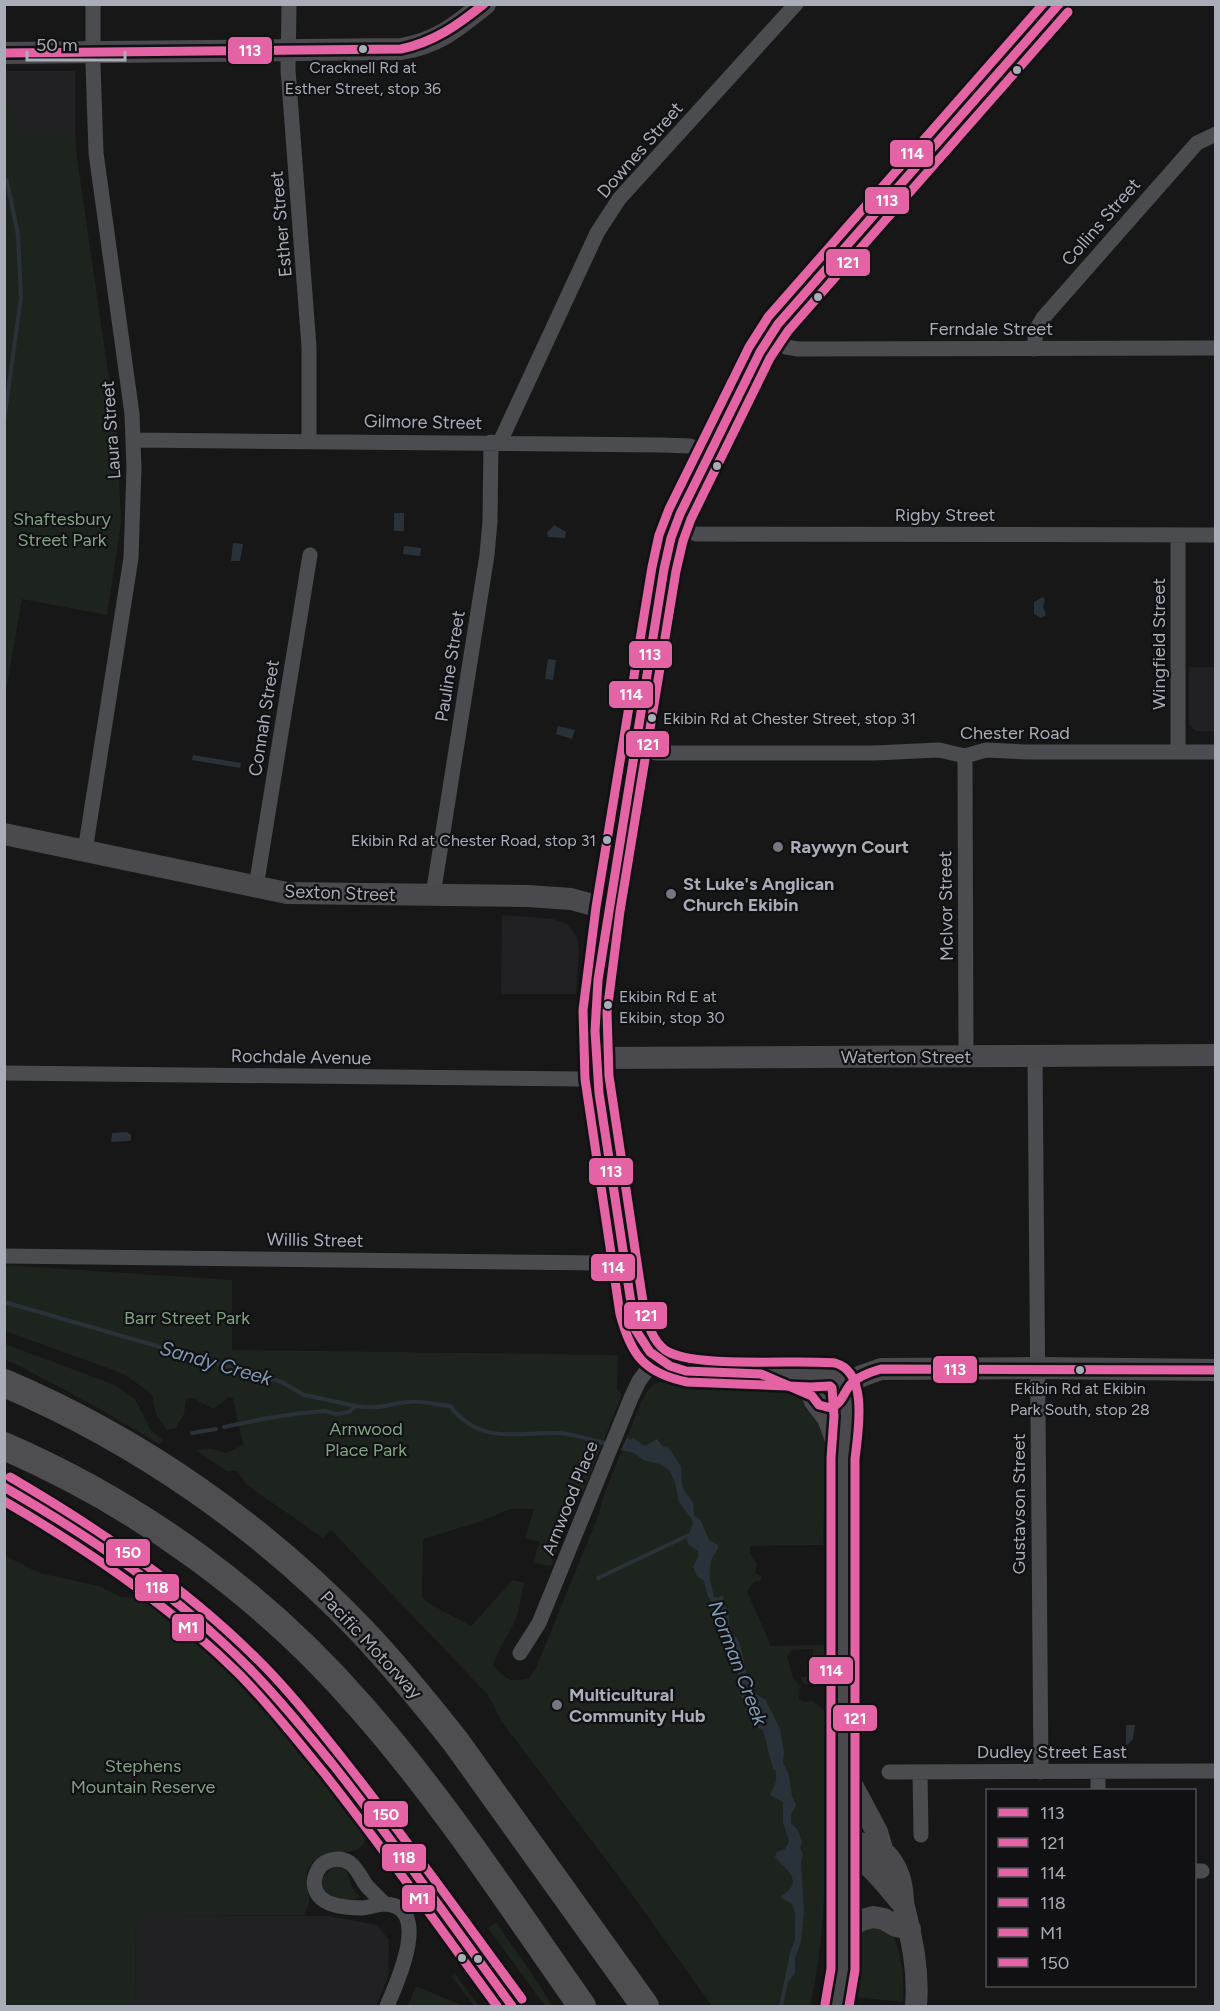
<svg xmlns="http://www.w3.org/2000/svg" width="1220" height="2011" font-family="Figtree,sans-serif">
<style>
.built{fill:#212123}
.green{fill:#1d241e}
.water{fill:#2a3239}
.lines{fill:none;stroke-linecap:round;stroke-linejoin:round}
.stream{stroke:#2a3239;stroke-width:4}
.street{stroke:#4b4c50;stroke-width:15}
.secondary{stroke:#4a4a4e;stroke-width:22}
.highway{stroke:#4e4e51;stroke-width:28}
.bus-1-casing{stroke:#111113;stroke-width:14}
.bus-2-casing{stroke:#111113;stroke-width:14}
.bus-3-casing{stroke:#111113;stroke-width:14}
.bus-4-casing{stroke:#111113;stroke-width:14}
.bus-5-casing{stroke:#111113;stroke-width:14}
.bus-6-casing{stroke:#111113;stroke-width:14}
.bus-1{stroke:#e463a4;stroke-width:9}
.bus-2{stroke:#e463a4;stroke-width:9}
.bus-3{stroke:#e463a4;stroke-width:9}
.bus-4{stroke:#e463a4;stroke-width:9}
.bus-5{stroke:#e463a4;stroke-width:9}
.bus-6{stroke:#e463a4;stroke-width:9}
.bus-dot{fill:#a8adb8;stroke:#111113;stroke-width:2}
.poi-dot{fill:#757880;stroke:#111113;stroke-width:2}
.labels{text-anchor:middle;stroke-width:4.5;stroke-linejoin:round;paint-order:stroke}
.bus-label{font-size:16px;fill:#a8adb8;stroke:#111113}
.street-label{font-size:18px;fill:#a8adb8;stroke:#111113}
.park-label{font-size:18px;fill:#7fa382;stroke:#111113}
.poi-label{font-size:18px;font-weight:bold;fill:#a8adb8;stroke:#111113;text-anchor:start}
.water-label{font-size:20px;font-style:italic;fill:#7f9ab3;stroke:#111113}
.line-badge{stroke:#111113;stroke-width:2}
.badge-label{font-size:16px;text-anchor:middle;font-weight:bold;fill:#fff}
</style>
<rect width="100%" height="100%" fill="#171717"/>
<path class="built" d="M4 71H75V133H15V111L5 102Z
M1189 667H1215V731H1196L1189 724Z
M502 915 553 919 567 924 577 937 579 951 576 994H501Z
M136 1915 329 1916 377 1925 389 1940 388 1977 376 2006H135Z"/>
<path class="green" d="M5 102 15 111V133H75L77 158 117 435 121 523 107 615 22 599 5 696Z
M4 1265 232 1280V1350L618 1355 617 1390 622 1394 586 1485 572 1510 551 1566 533 1563 540 1542 525 1538 534 1509H510L479 1522 423 1539 422 1597 428 1603 471 1626 513 1580 524 1583C521 1595 520 1610 515 1621 508 1636 497 1650 493 1665 506 1680 510 1683 529 1678L536 1668 597 1519 605 1492 641 1402 646 1393 653 1385 661 1382 694 1390 777 1387C785 1395 793 1394 802 1399 809 1403 823 1432 826 1440L823 1545 750 1546V1553L757 1565 755 1573 761 1576 762 1580 754 1582 747 1591 771 1646 824 1645V1684H804L800 1677H813V1649L792 1650 787 1656 793 1678 800 1686 799 1699 804 1702 812 1701 829 1714 832 1727 825 1738C825 1828 830 1918 810 2006H712L626 1886 502 1722 488 1695 331 1530 323 1538 247 1485 237 1471H227L196 1450 212 1449 226 1453 243 1445 233 1398 229 1397 213 1409 193 1398 186 1399 184 1414 176 1428 167 1430 156 1414 152 1394 124 1374 5 1331Z
M5 1344 115 1385 135 1399 151 1430 164 1441 159 1444 98 1408 18 1365 5 1360Z
M4 1555 39 1573 99 1586 121 1597 136 1598 151 1596 212 1648 236 1672 257 1699 279 1714 364 1822C376 1868 326 1842 311 1864 302 1876 310 1890 309 1902 308 1906 306 1911 304 1915H136L135 2006H5Z
M337 1866 347 1871 352 1888 360 1897C346 1904 337 1898 324 1892L320 1882 332 1867Z
M496 1922 538 1983 552 2006H545L488 1928Z
M869 1924 891 1930C902 1954 904 1976 903 2002L845 1996 856 1936 862 1928Z
M455 1974 479 2006H474L452 1977Z
M416 1986 463 2006H408Z"/>
<path class="water" d="M394 513H404V531H394Z
M554 525 566 532 565 538 548 537 547 533Z
M233 543 243 544 240 561H231Z
M404 546 421 548 420 556 403 554Z
M1043 597 1045 600 1043 607 1046 615 1041 618 1034 614V602Z
M548 659 556 660 553 680 545 679Z
M558 726 575 730 572 739 556 734Z
M193 755 241 763 240 768 192 760Z
M127 1132 131 1135V1140L129 1141 111 1142 112 1133Z
M627 1437 630 1440 633 1438 645 1446 657 1439 663 1447 666 1446C674 1452 675 1460 681 1466L682 1485 685 1492 693 1502 694 1515 701 1521 709 1540 718 1545C718 1552 715 1552 712 1558 709 1565 709 1588 713 1596L718 1598 722 1595 724 1598 722 1603C734 1614 727 1626 728 1638L731 1643 735 1636 737 1638C747 1657 742 1691 765 1699L780 1729 784 1752 783 1762 789 1776 792 1796 796 1805 791 1815V1823L797 1829 802 1842 800 1848 803 1854 801 1862 804 1911 801 1942 795 1958V1974L788 1982 783 2006H779L791 1949 798 1934 799 1926 792 1904 780 1897C783 1895 786 1893 788 1891 802 1878 782 1866 775 1857L777 1852 785 1849 789 1842 783 1822V1802L770 1795C772 1790 775 1786 776 1781 778 1763 766 1748 763 1730L758 1728 757 1708 742 1698 739 1693 738 1671 726 1647 721 1614 717 1607 708 1597 704 1581 697 1576 693 1567 698 1557V1551L689 1545 687 1540 693 1523 691 1518 679 1502 675 1482 669 1470 660 1464 643 1460 634 1453 621 1450Z
M1126 1725H1135L1133 1739 1127 1745 1126 1744Z"/>
<g class="lines">
<path class="stream" d="M4 178 7 181 18 235 21 297 4 421
M4 1302 282 1382 304 1395 356 1406
M224 1427 268 1418 302 1413 325 1411 336 1414 349 1412 356 1406C377 1410 388 1404 408 1402 420 1400 437 1405 450 1406 480 1445 516 1432 559 1433 575 1434 593 1441 610 1444
M192 1433 216 1429
M598 1578 689 1535
M709 1584 715 1611 726 1639
M750 1699 761 1722
M769 1746 775 1768
M797 1942V1917"/>
<path class="street" d="M289 4 288 70 309 347V441
M769 338 786 347 798 349 1216 348
M1034 349 1036 330 1043 318 1197 143 1216 134
M133 440 661 445 690 446 710 454
M500 442 597 233 619 199 796 4
M675 527 696 534 1216 535
M1178 535V752
M634 750 658 753H874L939 750 965 756 986 750 1027 752H1216
M965 756 966 1056
M85 851 131 558 134 468 132 414 96 153 93 64V4
M256 887 310 555
M433 895 487 555 490 521 491 442
M1035 1056 1041 1772
M4 1073 579 1079 597 1077
M4 1256 599 1263 624 1259
M520 1653 539 1623 631 1398 639 1381 656 1358
M889 1772 1216 1771
M920 1772 921 1835
M1098 1772V1790
M1194 1871H1202
M385 1904C379 1898 372 1892 366 1885 361 1878 357 1868 350 1863 337 1855 321 1860 316 1874 313 1881 314 1890 319 1896 327 1906 349 1908 362 1908 369 1908 377 1904 385 1904 433 1906 396 1985 387 2006"/>
<path class="secondary" d="M4 53 401 49C438 43 456 27 485 4
M4 834 287 893 528 896 571 899 608 909
M596 1058 1216 1055
M820 1376 679 1370C656 1361 640 1346 634 1322L597 1077 595 1011 608 909 664 569 671 538 680 514 760 352 778 324 1059 4
M845 1391 859 1377 881 1369 1038 1368 1216 1370
M819 1405 831 1408C870 1395 821 1350 811 1390L815 1401 828 1418 841 1454
M845 1772 877 1832 883 1852
M844 1841C857 1842 872 1844 883 1852 892 1859 899 1873 901 1884 903 1891 902 1899 904 1907 912 1940 919 1971 916 2006
M844 1851C872 1863 881 1879 900 1901
M842 1930 862 1920 873 1917 884 1919 896 1926 910 1929
M837 2006 843 1970 842 1930 843 1902V1458C846 1438 848 1418 844 1397"/>
<path class="highway" d="M4 1383C138 1440 262 1526 362 1631 395 1666 426 1704 456 1742L645 2006
M4 1446C140 1505 264 1595 361 1707 443 1800 511 1905 582 2006"/>
<g class="bus-1-casing">
<path id="bus-1" d="M1059 4 778 324 760 352 680 514 671 538 664 569 598 980 595 1031 599 1093 635 1329 650 1352 670 1366 686 1371 761 1374 812 1396 819 1405 831 1408C842 1403 843 1394 850 1385 858 1376 870 1372 881 1369L1216 1370
M4 53 401 49C434 42 458 25 484 4"/>
</g>
<g class="bus-2-casing">
<path id="bus-2" d="M849 2006 855 1970V1459C858 1432 869 1372 835 1363 797 1359 692 1369 665 1350 652 1340 648 1324 644 1309L609 1076 607 1012 620 911 676 571 683 541 691 519 770 358 788 331 1068 12"/>
</g>
<g class="bus-3-casing">
<path id="bus-3" d="M825 2004 831 1969V1458L834 1416 832 1388 830 1386 811 1387 687 1382C644 1373 631 1355 620 1314L585 1079 583 1010 596 907 652 567 659 535 669 509 749 347 768 317 1043 4"/>
</g>
<g class="bus-4-casing">
<path id="bus-4" d="M4 1487C92 1538 177 1595 248 1667 279 1698 306 1732 334 1766 396 1844 453 1926 512 2006"/>
</g>
<g class="bus-5-casing">
<path id="bus-5" d="M4 1501C88 1550 169 1605 238 1673 269 1704 296 1739 324 1773 384 1849 440 1928 497 2006"/>
</g>
<g class="bus-6-casing">
<path id="bus-6" d="M10 1477C97 1528 182 1585 254 1656 287 1688 315 1724 343 1759 405 1837 463 1919 522 1999"/>
</g>
<use href="#bus-1" class="bus-1"/>
<use href="#bus-2" class="bus-2"/>
<use href="#bus-3" class="bus-3"/>
<use href="#bus-4" class="bus-4"/>
<use href="#bus-5" class="bus-5"/>
<use href="#bus-6" class="bus-6"/>
</g>
<g class="bus-dot">
<circle cx="363" cy="49" r="5"/>
<circle cx="1017" cy="70" r="5"/>
<circle cx="818" cy="297" r="5"/>
<circle cx="717" cy="466" r="5"/>
<circle cx="652" cy="718" r="5"/>
<circle cx="607" cy="840" r="5"/>
<circle cx="608" cy="1005" r="5"/>
<circle cx="1080" cy="1370" r="5"/>
<circle cx="462" cy="1958" r="5"/>
<circle cx="478" cy="1959" r="5"/>
</g>
<g class="poi-dot">
<circle cx="778" cy="847" r="6"/>
<circle cx="671" cy="894" r="6"/>
<circle cx="557" cy="1705" r="6"/>
</g>
<g class="labels">
<g class="bus-label">
<text x="363" y="73">Cracknell Rd at<tspan x="363" dy="21">Esther Street, stop 36</tspan></text>
<text x="663" y="724" text-anchor="start">Ekibin Rd at Chester Street, stop 31</text>
<text x="596" y="846" text-anchor="end">Ekibin Rd at Chester Road, stop 31</text>
<text x="619" y="1002" text-anchor="start">Ekibin Rd E at<tspan x="619" dy="21">Ekibin, stop 30</tspan></text>
<text x="1080" y="1394">Ekibin Rd at Ekibin<tspan x="1080" dy="21">Park South, stop 28</tspan></text>
</g>
<g class="street-label">
<text transform="translate(640 150) rotate(-49)" y="6">Downes Street</text>
<text transform="translate(1101 222) rotate(-49)" y="6">Collins Street</text>
<text transform="translate(281 224) rotate(-95)" y="6">Esther Street</text>
<text x="991" y="335">Ferndale Street</text>
<text transform="translate(423 422) rotate(1)" y="6">Gilmore Street</text>
<text transform="translate(111 430) rotate(-94)" y="6">Laura Street</text>
<text x="945" y="521">Rigby Street</text>
<text transform="translate(1159 644) rotate(-90)" y="6">Wingfield Street</text>
<text transform="translate(450 666) rotate(-81)" y="6">Pauline Street</text>
<text transform="translate(264 718) rotate(-81)" y="6">Connah Street</text>
<text x="1015" y="739">Chester Road</text>
<text transform="translate(340 893) rotate(2)" y="6">Sexton Street</text>
<text transform="translate(946 906) rotate(-91)" y="6">McIvor Street</text>
<text transform="translate(301 1057) rotate(1)" y="6">Rochdale Avenue</text>
<text x="906" y="1063">Waterton Street</text>
<text transform="translate(315 1240) rotate(1)" y="6">Willis Street</text>
<text transform="translate(570 1498) rotate(-68)" y="6">Arnwood Place</text>
<text transform="translate(1019 1504) rotate(-90)" y="6">Gustavson Street</text>
<text transform="translate(371 1645) rotate(47)" y="6">Pacific Motorway</text>
<text x="1052" y="1758">Dudley Street East</text>
</g>
<g class="park-label">
<text x="62" y="525">Shaftesbury<tspan x="62" dy="21">Street Park</tspan></text>
<text x="187" y="1324">Barr Street Park</text>
<text x="366" y="1435">Arnwood<tspan x="366" dy="21">Place Park</tspan></text>
<text x="143" y="1772">Stephens<tspan x="143" dy="21">Mountain Reserve</tspan></text>
</g>
<g class="poi-label">
<text x="790" y="853">Raywyn Court</text>
<text x="683" y="890">St Luke's Anglican<tspan x="683" dy="21">Church Ekibin</tspan></text>
<text x="569" y="1701">Multicultural<tspan x="569" dy="21">Community Hub</tspan></text>
</g>
<g class="water-label">
<text transform="translate(216 1363) rotate(16)" y="7">Sandy Creek</text>
<text transform="translate(738 1663) rotate(69)" y="7">Norman Creek</text>
</g>
</g>
<g class="line-badge">
<rect x="227" y="36" width="46" height="29" rx="6" fill="#e463a4"/>
<rect x="889" y="139" width="45" height="29" rx="6" fill="#e463a4"/>
<rect x="864" y="186" width="46" height="29" rx="6" fill="#e463a4"/>
<rect x="825" y="248" width="46" height="29" rx="6" fill="#e463a4"/>
<rect x="628" y="640" width="45" height="29" rx="6" fill="#e463a4"/>
<rect x="608" y="680" width="46" height="29" rx="6" fill="#e463a4"/>
<rect x="625" y="730" width="45" height="28" rx="6" fill="#e463a4"/>
<rect x="588" y="1157" width="46" height="29" rx="6" fill="#e463a4"/>
<rect x="590" y="1253" width="46" height="29" rx="6" fill="#e463a4"/>
<rect x="623" y="1301" width="45" height="29" rx="6" fill="#e463a4"/>
<rect x="932" y="1355" width="46" height="29" rx="6" fill="#e463a4"/>
<rect x="105" y="1538" width="46" height="29" rx="6" fill="#e463a4"/>
<rect x="134" y="1573" width="46" height="29" rx="6" fill="#e463a4"/>
<rect x="171" y="1613" width="34" height="29" rx="6" fill="#e463a4"/>
<rect x="808" y="1656" width="46" height="29" rx="6" fill="#e463a4"/>
<rect x="832" y="1704" width="46" height="28" rx="6" fill="#e463a4"/>
<rect x="363" y="1800" width="46" height="28" rx="6" fill="#e463a4"/>
<rect x="381" y="1843" width="46" height="29" rx="6" fill="#e463a4"/>
<rect x="401" y="1884" width="35" height="29" rx="6" fill="#e463a4"/>
</g>
<g class="badge-label">
<text x="250" y="56">113</text>
<text x="912" y="159">114</text>
<text x="887" y="206">113</text>
<text x="848" y="268">121</text>
<text x="650" y="660">113</text>
<text x="631" y="700">114</text>
<text x="648" y="750">121</text>
<text x="611" y="1177">113</text>
<text x="613" y="1273">114</text>
<text x="646" y="1321">121</text>
<text x="955" y="1375">113</text>
<text x="128" y="1558">150</text>
<text x="157" y="1593">118</text>
<text x="188" y="1633">M1</text>
<text x="831" y="1676">114</text>
<text x="855" y="1724">121</text>
<text x="386" y="1820">150</text>
<text x="404" y="1863">118</text>
<text x="419" y="1904">M1</text>
</g>
<rect width="1220" height="2011" fill="none" stroke="#a8adb8" stroke-width="12"/>
<rect x="986" y="1789" width="210" height="198" fill="#111113" stroke="#4d4f55" stroke-width="1.5"/>
<rect x="998" y="1808" width="30" height="9" fill="#e463a4" stroke="#4d4f55" stroke-width="1.5"/>
<text x="1040" y="1819" font-size="18" fill="#a8adb8">113</text>
<rect x="998" y="1838" width="30" height="9" fill="#e463a4" stroke="#4d4f55" stroke-width="1.5"/>
<text x="1040" y="1849" font-size="18" fill="#a8adb8">121</text>
<rect x="998" y="1868" width="30" height="9" fill="#e463a4" stroke="#4d4f55" stroke-width="1.5"/>
<text x="1040" y="1879" font-size="18" fill="#a8adb8">114</text>
<rect x="998" y="1898" width="30" height="9" fill="#e463a4" stroke="#4d4f55" stroke-width="1.5"/>
<text x="1040" y="1909" font-size="18" fill="#a8adb8">118</text>
<rect x="998" y="1928" width="30" height="9" fill="#e463a4" stroke="#4d4f55" stroke-width="1.5"/>
<text x="1040" y="1939" font-size="18" fill="#a8adb8">M1</text>
<rect x="998" y="1958" width="30" height="9" fill="#e463a4" stroke="#4d4f55" stroke-width="1.5"/>
<text x="1040" y="1969" font-size="18" fill="#a8adb8">150</text>
<path d="M27 51v9h98v-9" fill="none" stroke="#a8adb8" stroke-width="3"/>
<text x="36" y="51" font-size="18" fill="#a8adb8" stroke="#111113" stroke-width="4.5" paint-order="stroke">50 m</text>
</svg>
